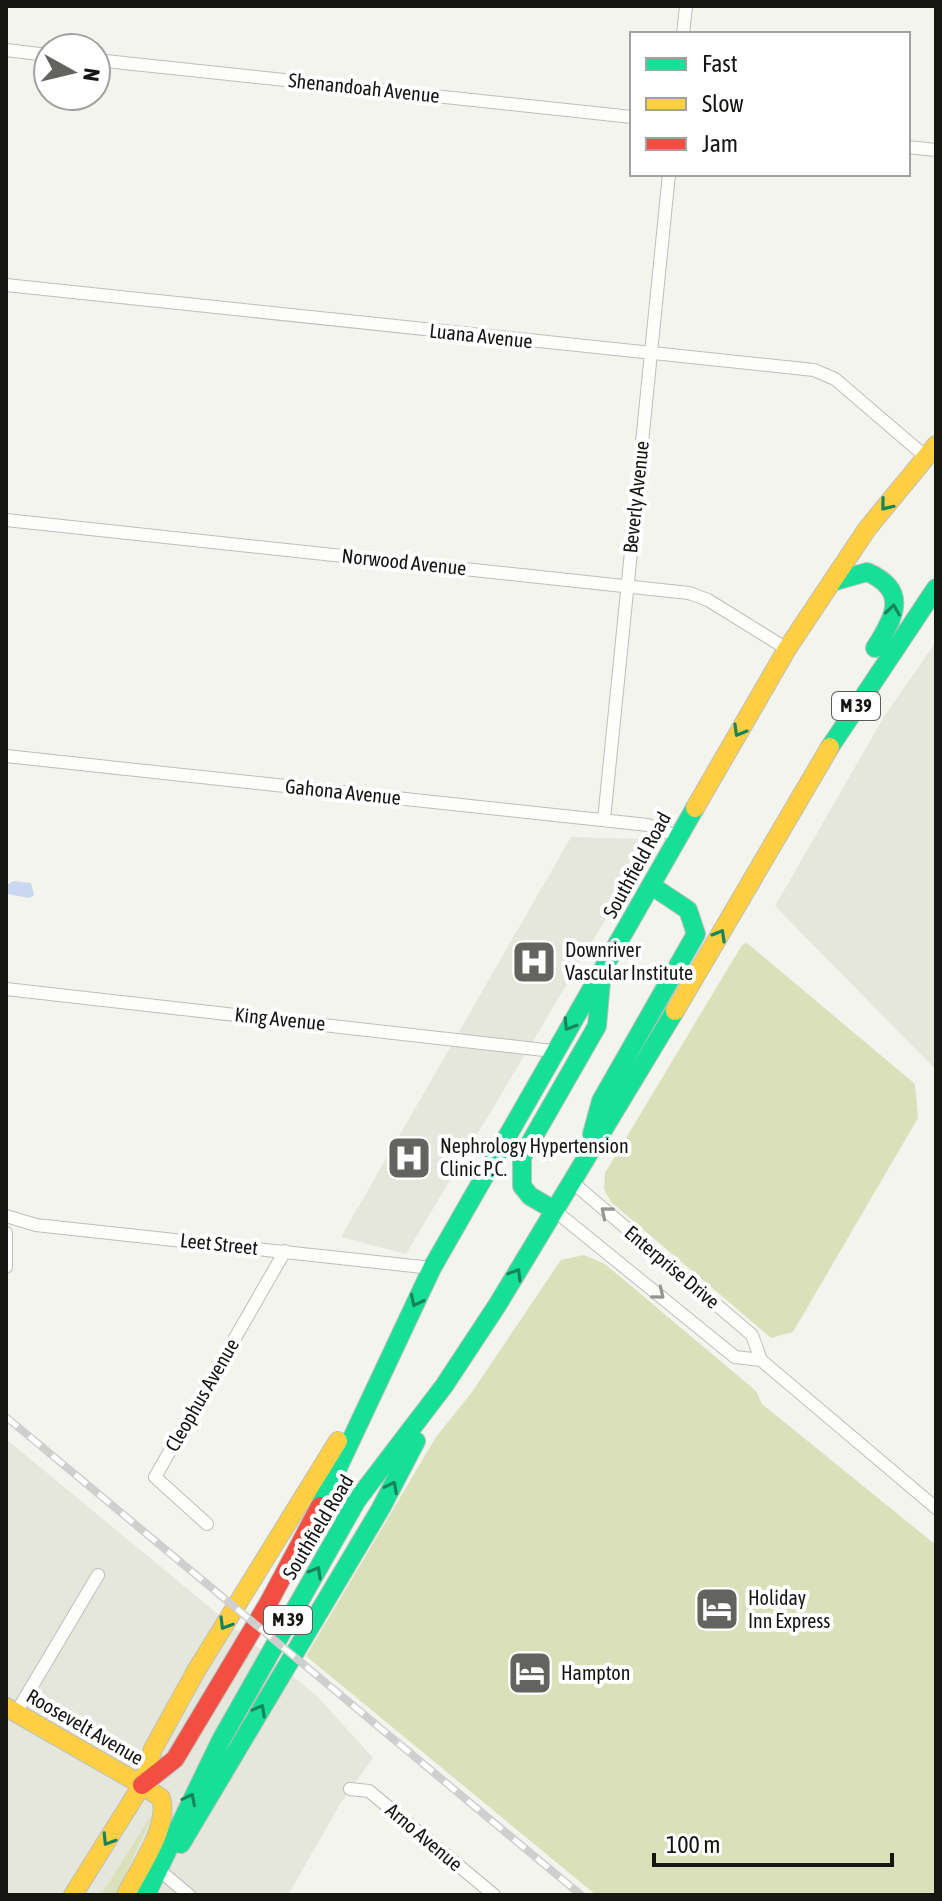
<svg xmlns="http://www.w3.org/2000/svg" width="942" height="1901" font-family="'Asap Condensed',sans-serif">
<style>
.built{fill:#e5e7dc}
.green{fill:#dae1ba}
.water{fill:#cad7f1}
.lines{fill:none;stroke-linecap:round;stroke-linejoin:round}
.street-casing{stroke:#bebeba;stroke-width:14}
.fast-casing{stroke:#bebeba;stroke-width:20}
.slow-casing{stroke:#bebeba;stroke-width:20}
.jam-casing{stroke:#bebeba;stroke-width:20}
.street{stroke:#fdfdfc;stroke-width:12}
.fast{stroke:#16e098;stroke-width:18}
.slow{stroke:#ffcf43;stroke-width:18}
.jam{stroke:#f24e42;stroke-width:18}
.rail-casing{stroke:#cecfce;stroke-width:8}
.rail{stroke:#fff;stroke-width:5;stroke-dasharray:15;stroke-linecap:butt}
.oneway{stroke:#16855c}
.oneway2{stroke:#959593}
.labels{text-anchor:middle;stroke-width:8;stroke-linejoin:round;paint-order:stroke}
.shield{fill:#fff;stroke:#5b5b59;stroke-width:2}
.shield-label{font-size:18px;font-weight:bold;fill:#151512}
.street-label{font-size:20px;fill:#151512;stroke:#fff}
.poi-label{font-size:20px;fill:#151512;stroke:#fff;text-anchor:start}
</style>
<rect width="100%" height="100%" fill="#f3f4ee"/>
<path class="built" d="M936 642V1070L775 906 885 715Z
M571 837 642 839V858L406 1254 341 1237Z
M6 1439 317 1696 373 1758 342 1801 288 1895H6Z"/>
<path class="green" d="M747 943 915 1084 918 1118 793 1332 771 1338 611 1202 604 1189 605 1173 742 945Z
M584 1255 605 1264 756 1391 762 1404 936 1545V1895H596L306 1656 436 1437 472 1392 561 1260Z
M157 1806 116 1895H101Z"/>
<path class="water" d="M13 881 31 883 34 895 29 898 8 894 6 886Z"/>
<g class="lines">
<g class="street-casing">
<path id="street" d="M683 34 686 6
M6 50 48 55
M96 60 632 117
M908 147 936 150
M6 285 814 370 835 379 926 457
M6 520 689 593 708 600 787 649
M6 756 648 825 677 836
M604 820 669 174
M6 989 553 1051
M572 1182 752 1335 761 1360 936 1508
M554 1210 735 1357 761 1360
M6 1216 36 1225 432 1268
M6 1233V1267
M207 1524 155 1477 285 1251
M16 1713 98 1575
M350 1789 369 1791 494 1895
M159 1870 189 1895"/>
</g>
<g class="fast-casing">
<path id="fast" d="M832 582 867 572C909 590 895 617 875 648
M830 747 936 588
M592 1134 601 1101 696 934 688 910 652 886
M554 1210 530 1196 522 1186V1157L597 1026 601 982
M320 1506 432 1268 695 808
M181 1844 381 1508 416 1441
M146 1895 221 1740 357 1500 444 1386 498 1304 675 1011"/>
</g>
<g class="slow-casing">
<path id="slow" d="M695 808 787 649 867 529 936 445
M675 1011 830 747
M6 1707 142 1785
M73 1895 142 1785 153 1749 196 1671 338 1441
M126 1895C138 1869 170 1827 161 1798L142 1785"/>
</g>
<g class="jam-casing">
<path id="jam" d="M142 1785 175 1759 269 1602 320 1506"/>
</g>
<use href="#street" class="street"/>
<use href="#fast" class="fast"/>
<use href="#slow" class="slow"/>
<use href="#jam" class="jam"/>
<g class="rail-casing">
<path id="rail" d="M6 1417 581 1895"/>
</g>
<use href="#rail" class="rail"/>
</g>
<defs><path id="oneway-chevron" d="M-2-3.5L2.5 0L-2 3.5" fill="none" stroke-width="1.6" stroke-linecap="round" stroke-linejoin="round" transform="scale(2)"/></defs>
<g class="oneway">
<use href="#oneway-chevron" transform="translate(886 505) rotate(129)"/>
<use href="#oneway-chevron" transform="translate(893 610) rotate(-82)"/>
<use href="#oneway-chevron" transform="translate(739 731) rotate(120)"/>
<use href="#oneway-chevron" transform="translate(720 935) rotate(-60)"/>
<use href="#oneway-chevron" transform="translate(569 1025) rotate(122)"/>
<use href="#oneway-chevron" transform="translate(516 1274) rotate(-59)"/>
<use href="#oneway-chevron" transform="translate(416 1301) rotate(116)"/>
<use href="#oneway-chevron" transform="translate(392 1487) rotate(-63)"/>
<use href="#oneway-chevron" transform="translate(316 1572) rotate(-60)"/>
<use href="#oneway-chevron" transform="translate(225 1624) rotate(121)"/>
<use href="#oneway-chevron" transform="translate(260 1710) rotate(-61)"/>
<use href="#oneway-chevron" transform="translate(190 1799) rotate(-63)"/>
<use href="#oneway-chevron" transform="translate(108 1840) rotate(122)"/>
</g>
<g class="oneway2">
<use href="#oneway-chevron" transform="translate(606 1212) rotate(-140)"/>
<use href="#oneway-chevron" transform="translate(659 1294) rotate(39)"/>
</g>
<defs>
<g id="hospital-square" transform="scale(2.3)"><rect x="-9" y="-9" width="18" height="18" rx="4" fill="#63635f" stroke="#fff"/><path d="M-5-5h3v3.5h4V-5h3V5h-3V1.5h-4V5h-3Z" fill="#fff"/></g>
<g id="hotel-square" transform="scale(2.3)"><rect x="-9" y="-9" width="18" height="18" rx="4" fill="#63635f" stroke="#fff"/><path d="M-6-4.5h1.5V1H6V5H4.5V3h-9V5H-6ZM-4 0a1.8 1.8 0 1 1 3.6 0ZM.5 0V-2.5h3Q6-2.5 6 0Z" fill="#fff"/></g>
</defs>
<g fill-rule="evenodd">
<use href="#hospital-square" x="534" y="962"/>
<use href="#hospital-square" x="409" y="1158"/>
<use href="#hotel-square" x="717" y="1609"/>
<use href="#hotel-square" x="530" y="1673"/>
</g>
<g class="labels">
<g class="shield">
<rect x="832" y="692" width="48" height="28" rx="6"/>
<rect x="264" y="1606" width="48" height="28" rx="6"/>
</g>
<g class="shield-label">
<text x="856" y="712">M 39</text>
<text x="288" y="1626">M 39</text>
</g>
<g class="street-label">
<text transform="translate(364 88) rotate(6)" y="7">Shenandoah Avenue</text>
<text transform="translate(481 336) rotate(6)" y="7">Luana Avenue</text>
<text transform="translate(636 497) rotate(-84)" y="7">Beverly Avenue</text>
<text transform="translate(404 562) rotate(6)" y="7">Norwood Avenue</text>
<text transform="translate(343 792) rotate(6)" y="7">Gahona Avenue</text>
<text transform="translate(637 865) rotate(-61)" y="7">Southfield Road</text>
<text transform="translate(280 1019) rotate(6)" y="7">King Avenue</text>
<text transform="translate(219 1244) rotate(6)" y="7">Leet Street</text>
<text transform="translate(672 1267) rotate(40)" y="7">Enterprise Drive</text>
<text transform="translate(202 1395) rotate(-60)" y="7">Cleophus Avenue</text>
<text transform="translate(318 1527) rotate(-59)" y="7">Southfield Road</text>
<text transform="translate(85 1727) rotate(30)" y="7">Roosevelt Avenue</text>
<text transform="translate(424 1837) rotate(40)" y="7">Arno Avenue</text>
</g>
<g class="poi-label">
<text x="565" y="957">Downriver<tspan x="565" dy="23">Vascular Institute</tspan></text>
<text x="440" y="1153">Nephrology Hypertension<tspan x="440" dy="23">Clinic P.C.</tspan></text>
<text x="748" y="1605">Holiday<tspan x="748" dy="23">Inn Express</tspan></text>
<text x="561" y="1680">Hampton</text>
</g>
</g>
<rect width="942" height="1901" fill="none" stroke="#151512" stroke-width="16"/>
<rect x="630" y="32" width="280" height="144" fill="#ffffff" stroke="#a1a1a0" stroke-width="2"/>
<rect x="646" y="58" width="40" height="12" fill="#16e098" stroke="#a1a1a0" stroke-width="2"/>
<text x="702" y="72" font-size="24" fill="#151512">Fast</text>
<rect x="646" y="98" width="40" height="12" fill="#ffcf43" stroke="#a1a1a0" stroke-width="2"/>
<text x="702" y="112" font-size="24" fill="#151512">Slow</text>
<rect x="646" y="138" width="40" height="12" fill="#f24e42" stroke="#a1a1a0" stroke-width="2"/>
<text x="702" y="152" font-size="24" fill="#151512">Jam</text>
<g transform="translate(72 72) rotate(98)"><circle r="38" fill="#ffffff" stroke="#a1a1a0" stroke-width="2"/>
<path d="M0-6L14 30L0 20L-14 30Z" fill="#63635f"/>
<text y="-12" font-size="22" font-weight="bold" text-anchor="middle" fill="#151512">N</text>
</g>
<path d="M654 1853v12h238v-12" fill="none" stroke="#151512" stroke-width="4"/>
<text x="666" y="1853" font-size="24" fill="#151512" stroke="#ffffff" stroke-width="6" paint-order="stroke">100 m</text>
</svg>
